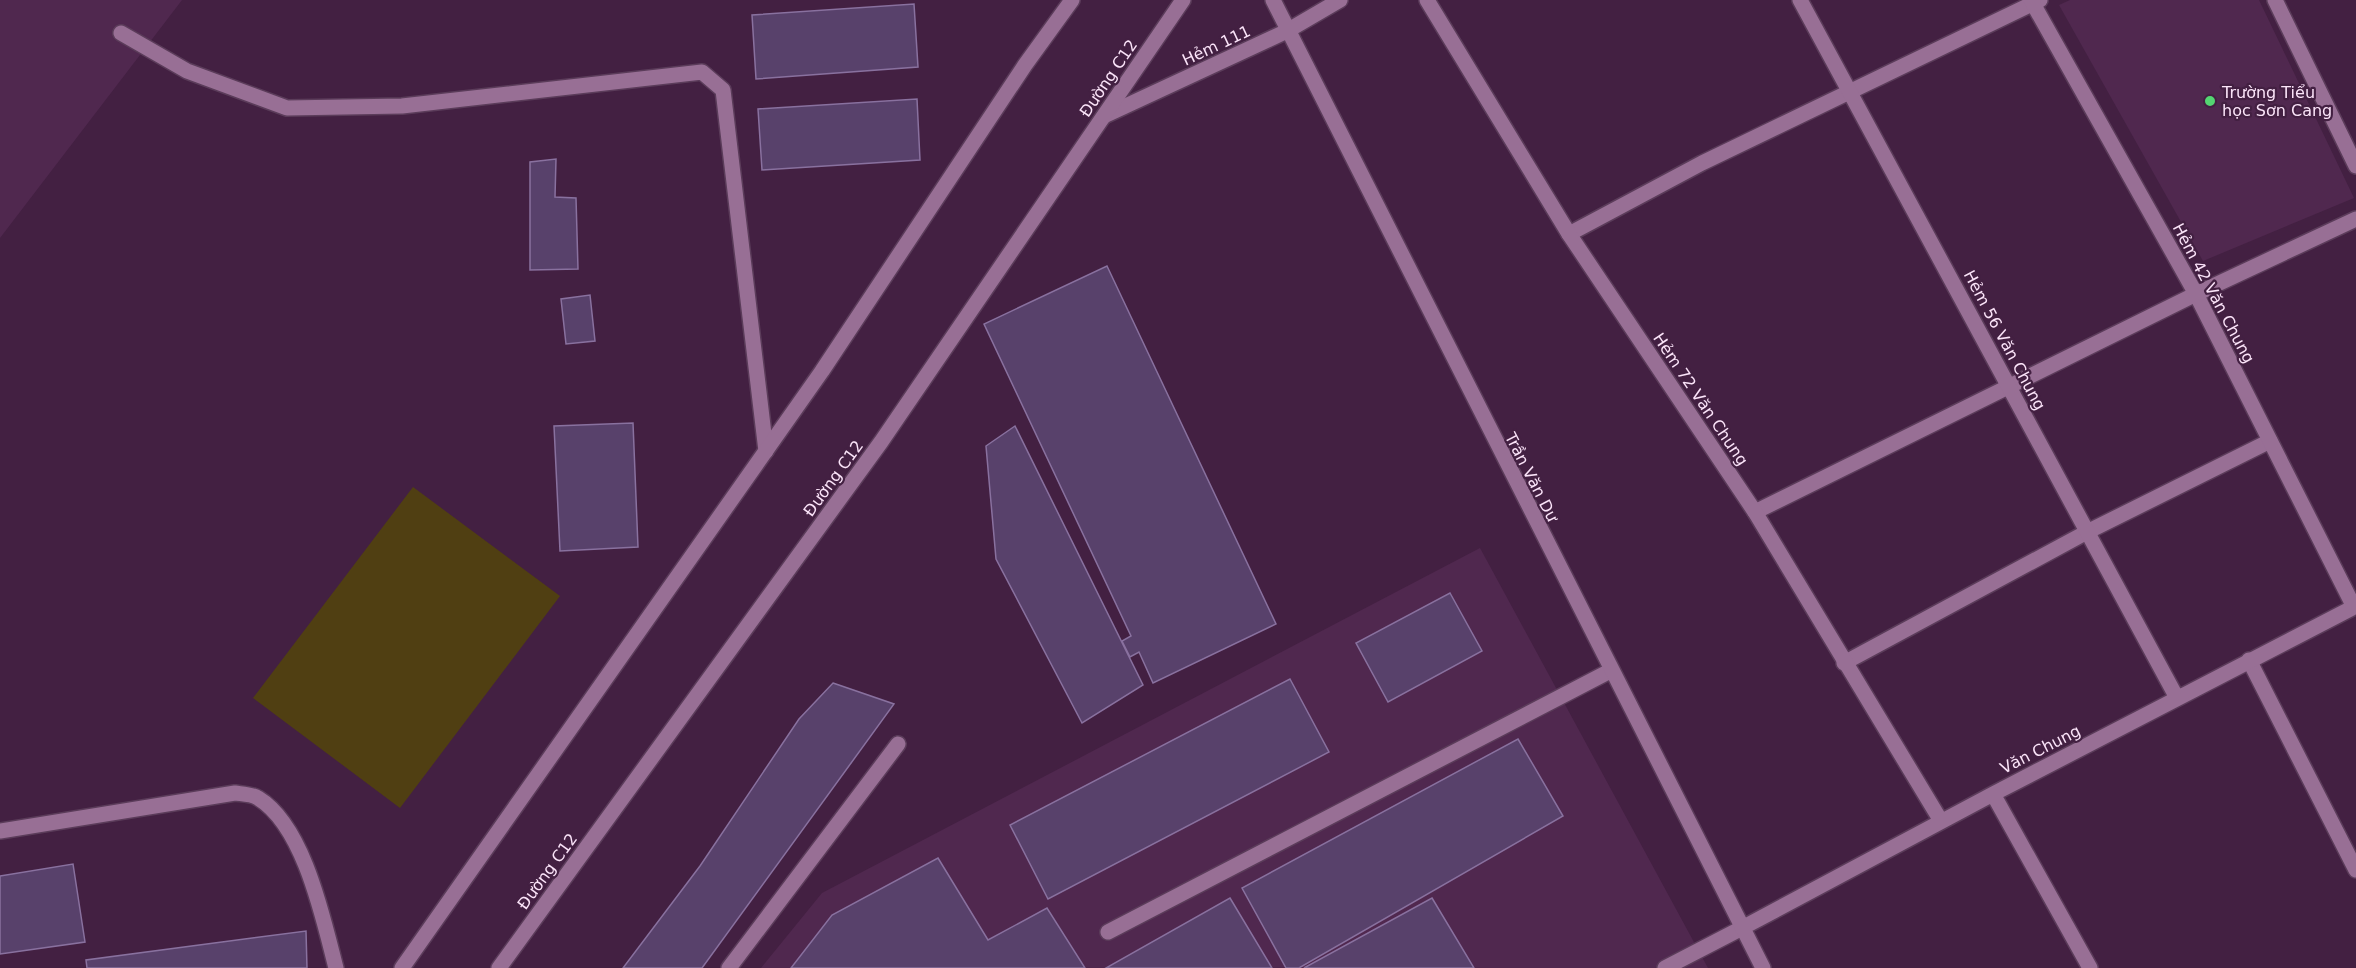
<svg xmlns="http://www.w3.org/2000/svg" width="2356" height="968" font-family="'DejaVu Sans',sans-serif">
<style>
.built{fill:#50284f}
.green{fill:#503f12}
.building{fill:#58416b;stroke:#89719f;stroke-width:1.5}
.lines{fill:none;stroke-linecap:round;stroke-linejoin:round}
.service-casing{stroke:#5b3c5a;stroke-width:18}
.minor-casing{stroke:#5b3c5a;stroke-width:18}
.secondary-casing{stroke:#5b3c5a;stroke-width:18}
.service{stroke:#986f95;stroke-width:15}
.minor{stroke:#986f95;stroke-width:15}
.secondary{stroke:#986f95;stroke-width:15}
.poi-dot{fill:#54d672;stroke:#432042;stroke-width:2}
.labels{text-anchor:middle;stroke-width:4.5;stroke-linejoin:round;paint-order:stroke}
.street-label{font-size:16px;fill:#fbe4f9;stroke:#432042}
.poi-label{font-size:16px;fill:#fbe4f9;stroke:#432042;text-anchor:start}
</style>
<rect width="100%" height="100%" fill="#432042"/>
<path class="built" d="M0 0H182L0 238Z
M2070 0H2259L2354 198 2203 261 2059 5Z
M1480 548 1708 968H761L822 893Z"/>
<path class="green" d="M413 487 560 596 400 808 253 698Z"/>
<path class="building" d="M914 4 918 67 756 79 752 15Z
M917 99 920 160 762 170 758 109Z
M556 159 555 197 576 198 578 269 530 270V162Z
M1107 266 1276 624 1153 683 1139 652 1130 657 1122 641 1131 636 984 324Z
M590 295 595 341 566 344 561 299Z
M633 423 638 547 560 551 554 426Z
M1015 426 1143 685 1082 723 996 559 986 446Z
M1450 593 1482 651 1388 702 1356 643Z
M1290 679 1329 752 1048 899 1010 825Z
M833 683 894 704 702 968H623L700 866 799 719Z
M1518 739 1563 816 1299 968H1286L1242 888Z
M938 858 988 940 1047 908 1085 968H791L832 915Z
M73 864 85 942 0 954V876Z
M1230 898 1272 968H1106Z
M1432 898 1474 968H1304Z
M306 931 307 968H87L86 960Z"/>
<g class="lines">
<g class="service-casing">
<path id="service" d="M121 33 187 71 287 108 402 106 702 72 723 90 766 451
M1569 234 1702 163 2040 0
M1755 512 2196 294 2356 219
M2249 660 2356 870
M1844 663 2087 532 2270 441
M0 831 235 793C242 794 252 794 258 798 304 826 323 918 336 968
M1108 932 1610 671
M729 968 898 744
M1665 968 1742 928"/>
</g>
<g class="minor-casing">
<path id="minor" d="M1273 0 1763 968
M1427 0 1569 234 1755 512 1941 821
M1800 0 2177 698
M2031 0 2196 294 2354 607
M2275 0 2356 166
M1104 116 1287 31 1340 0
M1993 794 2090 968
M1742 928 1993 794 2356 606"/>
</g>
<g class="secondary-casing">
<path id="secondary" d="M402 968 822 371 1025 65 1072 0
M499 968 881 442 1183 0"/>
</g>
<use href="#service" class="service"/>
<use href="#minor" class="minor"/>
<use href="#secondary" class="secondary"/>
</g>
<circle class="poi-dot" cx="2210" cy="101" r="6"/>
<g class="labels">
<g class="street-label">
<text transform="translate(1216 45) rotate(-25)" y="6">Hẻm 111</text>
<text transform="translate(1108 78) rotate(-56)" y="6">Đường C12</text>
<text transform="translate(2214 293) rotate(62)" y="6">Hẻm 42 Văn Chung</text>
<text transform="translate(2005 340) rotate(62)" y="6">Hẻm 56 Văn Chung</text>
<text transform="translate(1701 399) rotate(56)" y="6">Hẻm 72 Văn Chung</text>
<text transform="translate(1532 477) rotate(63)" y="6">Trần Văn Dư</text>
<text transform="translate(833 478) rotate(-54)" y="6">Đường C12</text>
<text transform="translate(2040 749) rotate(-27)" y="6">Văn Chung</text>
<text transform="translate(547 871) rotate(-54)" y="6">Đường C12</text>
</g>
<g class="poi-label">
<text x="2222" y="98">Trường Tiểu<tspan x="2222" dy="18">học Sơn Cang</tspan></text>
</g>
</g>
</svg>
